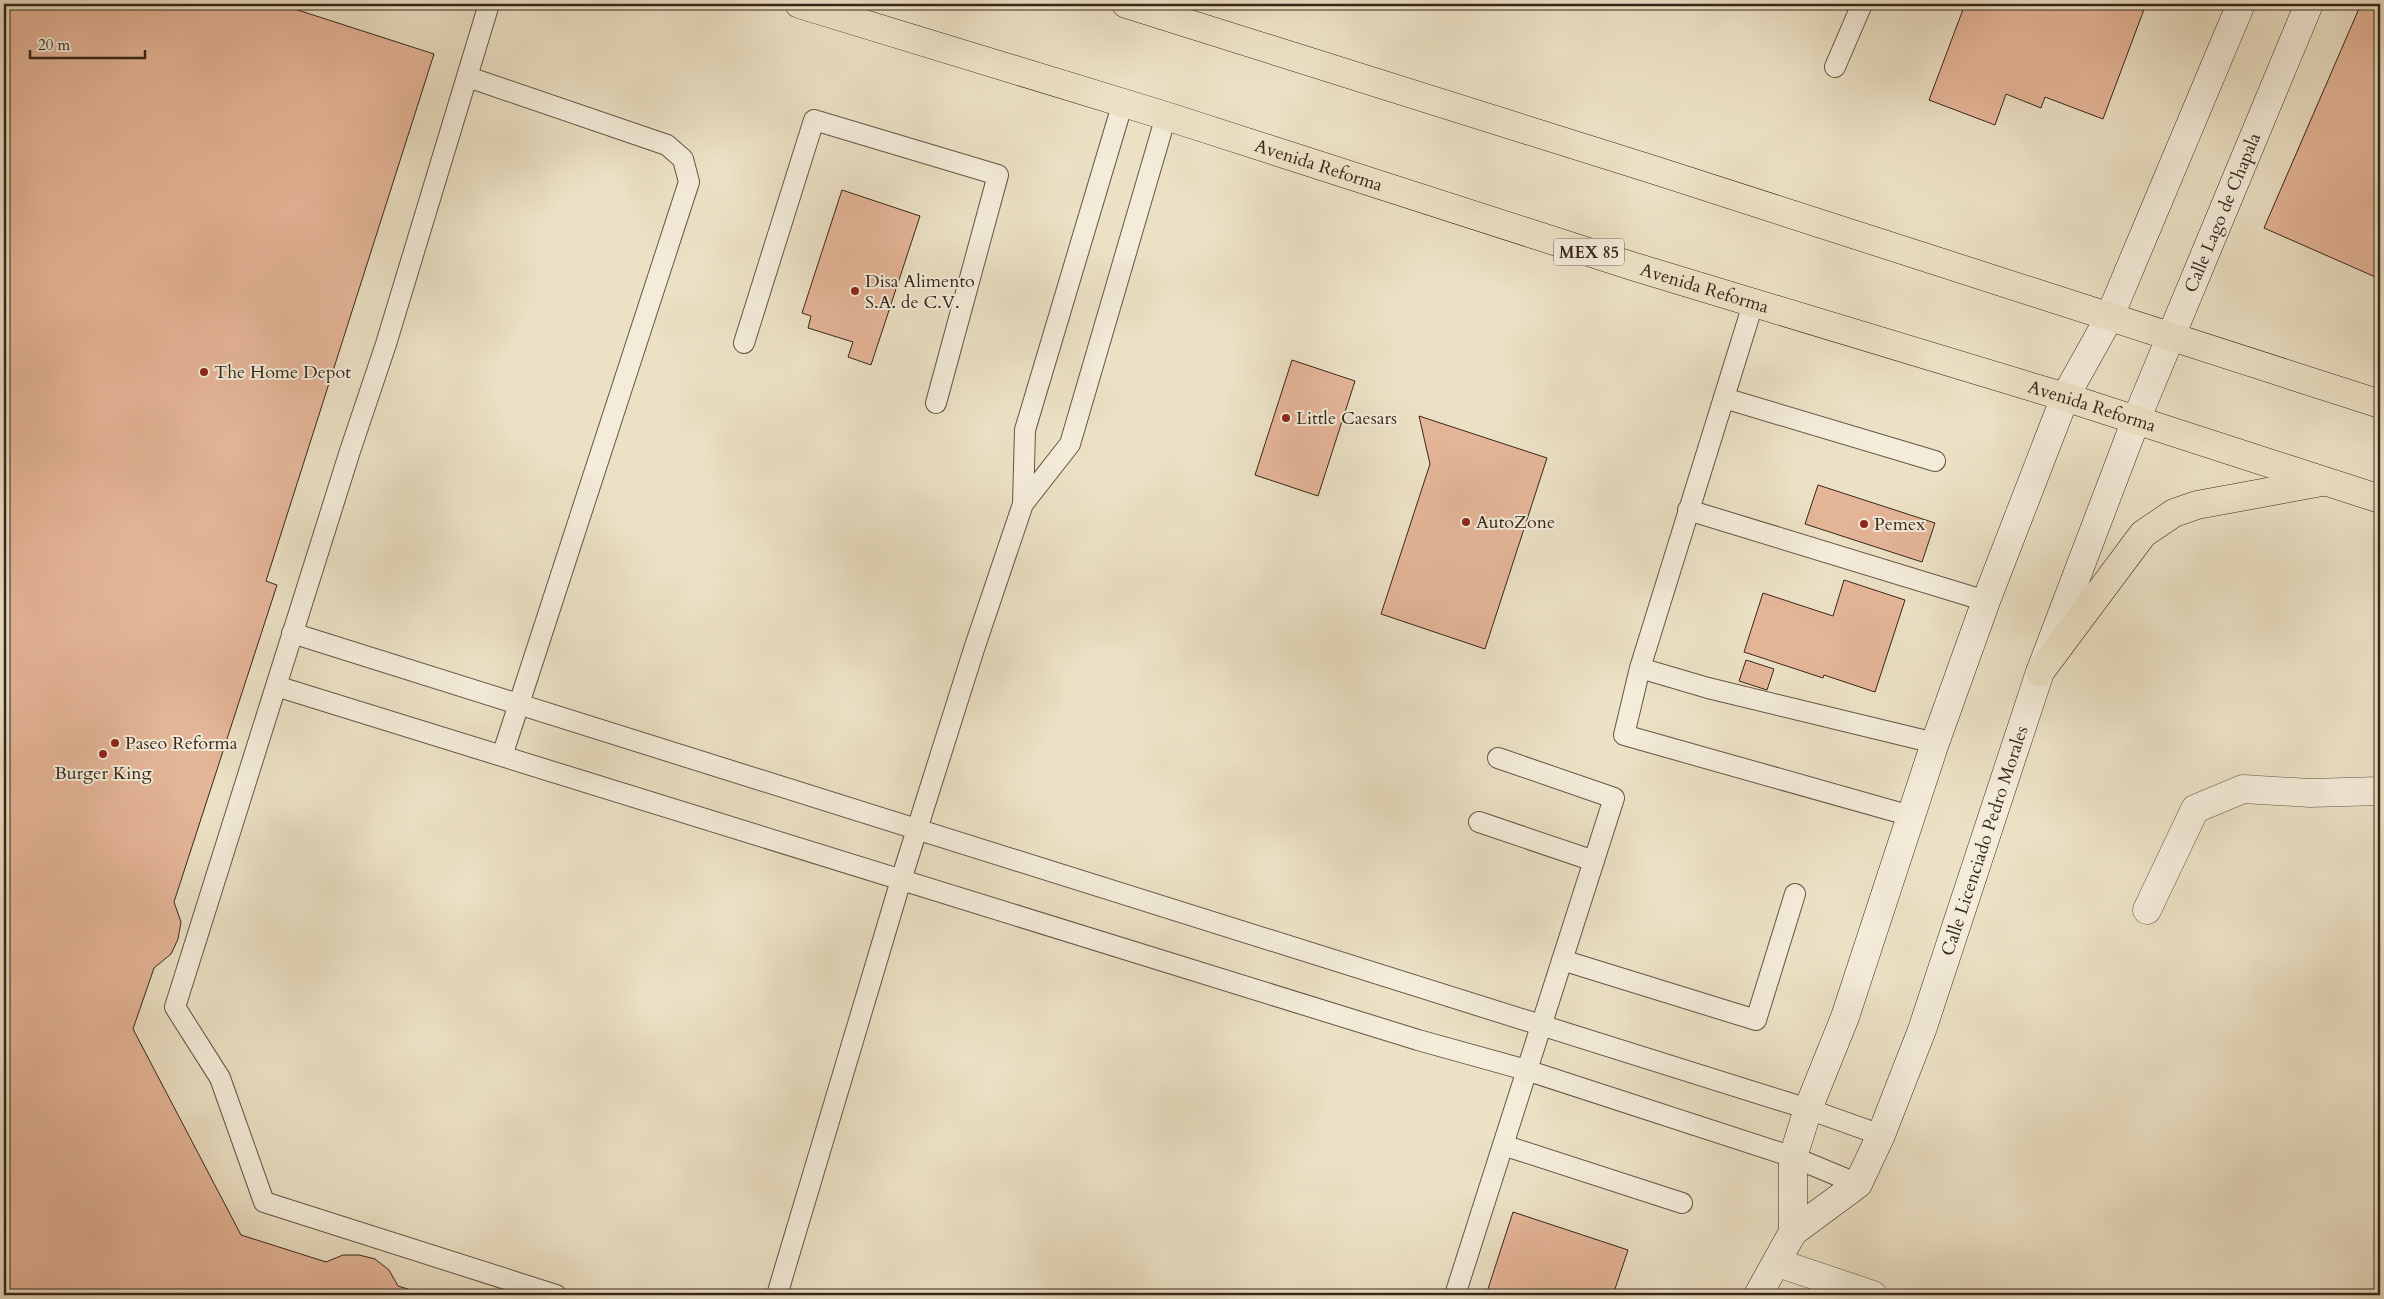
<svg xmlns="http://www.w3.org/2000/svg" width="2384" height="1299" font-family="Cardo,serif">
<style>
.building{fill:#e5b598;stroke:#37261b}
.lines{fill:none;stroke-linecap:round;stroke-linejoin:round}
.lane-casing{stroke:#645546;stroke-width:22}
.street-casing{stroke:#645546;stroke-width:29}
.secondary-casing{stroke:#37261b;stroke-width:29}
.primary-casing{stroke:#37261b;stroke-width:29}
.lane{stroke:#f3ecd9;stroke-width:20}
.street{stroke:#f3ecd9;stroke-width:28}
.secondary{stroke:#f3ecd9;stroke-width:28}
.primary{stroke:#ece1c5;stroke-width:28}
.poi-dot{fill:#8f2418;stroke:#f3ecd9;stroke-width:2}
.labels{text-anchor:middle;stroke-width:4;stroke-linejoin:round;paint-order:stroke}
.shield{fill:#f3ecd9;stroke:#6f6154;stroke-width:1}
.shield-label{font-size:16px;font-weight:bold;fill:#37261b}
.street-label{font-size:18px;fill:#37261b;stroke:#f3ecd9}
.poi-label{font-size:18px;fill:#37261b;stroke:#f3ecd9;text-anchor:start}
</style>
<rect width="100%" height="100%" fill="#ece1c5"/>
<filter id="stains"><feTurbulence type="fractalNoise" baseFrequency=".004" numOctaves="4"/><feColorMatrix values="0 0 0 0 .2 0 0 0 0 .09 0 0 0 0 .02 0 0 0 .5 -.17"/></filter>
<radialGradient id="worn" r=".72"><stop offset=".6" stop-color="#630" stop-opacity="0"/><stop offset="1" stop-color="#630" stop-opacity=".3"/></radialGradient>
<path class="building" d="M4 4H279L434 54 266 581 277 585 174 902 181 922 178 939 171 954 154 968 133 1029 241 1235 326 1262 343 1255H359L375 1259 389 1270 398 1286 427 1295H4Z
M1965 4H2146L2103 119 2045 97 2041 108 2006 94 1995 125 1929 100Z
M2361 4H2380V279L2264 228Z
M842 190 920 216 871 365 848 357 853 342 808 328 811 316 802 313Z
M1292 360 1355 381 1318 496 1255 475Z
M1419 416 1547 458 1485 649 1381 614 1430 464Z
M1818 485 1935 523 1922 562 1805 524Z
M1844 580 1905 600 1875 692 1824 675 1823 678 1744 652 1763 593 1833 616Z
M1746 660 1774 669 1767 690 1739 681Z
M1513 1212 1628 1250 1613 1295H1486Z"/>
<g class="lines">
<g class="lane-casing">
<path id="lane" d="M489 4 386 344 350 451 175 1007 220 1078 264 1202 556 1295
M1835 67 1862 4
M468 77 667 145 683 159 689 182 502 756
M1753 304 1640 668 1708 688 1935 743
M744 343 814 120 998 175 936 403
M1724 398 1935 461
M1023 504 1025 430 1123 102
M1688 510 1986 601
M292 633 1808 1109 1881 1135
M1640 668 1624 735 1911 816
M276 686 1418 1040 1526 1070 1793 1157 1858 1184
M1479 822 1594 861
M1562 960 1756 1020 1795 894
M1503 1145 1682 1203
M777 1295 901 880 975 646 1023 504 1070 444 1166 116
M1455 1295 1614 798 1498 758"/>
</g>
<g class="street-casing">
<path id="street" d="M2147 910 2195 809 2243 789 2310 793 2380 791
M1778 1263 1873 1295"/>
</g>
<g class="secondary-casing">
<g id="secondary">
<path d="M1793 1232V1157L1808 1109 1845 1017 1935 743 1986 601 2065 397 2109 318 2241 4"/>
<path id="s1" d="M1758 1295 1793 1232 1858 1184 1881 1135 1922 1030 2040 672 2136 420 2309 4"/>
</g>
</g>
<g class="primary-casing">
<g id="primary">
<path id="s2" d="M799 4 1166 116 1635 267 2065 397 2380 499"/>
<path d="M1126 4 1651 169 2380 404"/>
<path d="M2040 672 2143 534 2174 513 2197 505 2322 482"/>
</g>
</g>
<use href="#lane" class="lane"/>
<use href="#street" class="street"/>
<use href="#secondary" class="secondary"/>
<use href="#primary" class="primary"/>
</g>
<g class="poi-dot">
<circle cx="855" cy="291" r="5"/>
<circle cx="204" cy="372" r="5"/>
<circle cx="1286" cy="418" r="5"/>
<circle cx="1466" cy="522" r="5"/>
<circle cx="1864" cy="524" r="5"/>
<circle cx="115" cy="743" r="5"/>
<circle cx="103" cy="754" r="5"/>
</g>
<g class="labels">
<rect class="shield" x="1554" y="238.5" width="70" height="27" rx="4"/>
<g class="shield-label">
<text x="1589" y="258">MEX 85</text>
</g>
<g class="street-label">
<text dy="6" stroke="none"><textPath href="#s2" startOffset="544">Avenida Reforma</textPath></text>
<text dy="6" stroke="none"><textPath href="#s1" startOffset="1191">Calle Lago de Chapala</textPath></text>
<text dy="6" stroke="none"><textPath href="#s2" startOffset="949">Avenida Reforma</textPath></text>
<text dy="6" stroke="none"><textPath href="#s2" startOffset="1354">Avenida Reforma</textPath></text>
<text dy="6" stroke="none"><textPath href="#s1" startOffset="519">Calle Licenciado Pedro Morales</textPath></text>
</g>
<g class="poi-label">
<text x="865" y="287">Disa Alimento<tspan x="865" dy="21">S.A. de C.V.</tspan></text>
<text x="214" y="378">The Home Depot</text>
<text x="1296" y="424">Little Caesars</text>
<text x="1476" y="528">AutoZone</text>
<text x="1874" y="530">Pemex</text>
<text x="125" y="749">Paseo Reforma</text>
<text x="103" y="779" text-anchor="middle">Burger King</text>
</g>
</g>
<rect width="2384" height="1299" fill="none" stroke="#ece1c5" stroke-width="20"/>
<rect x="5" y="5" width="2374" height="1289" fill="none" stroke="#37261b" stroke-width="2.5"/>
<rect x="10" y="10" width="2364" height="1279" fill="none" stroke="#37261b"/>
<path d="M30 50v8h115v-8" fill="none" stroke="#37261b" stroke-width="2.5"/>
<text x="38" y="50" font-size="15" fill="#37261b" stroke="#f3ecd9" stroke-width="4" paint-order="stroke">20 m</text>
<rect width="100%" height="100%" filter="url(#stains)"/>
<rect width="100%" height="100%" fill="url(#worn)"/>
</svg>
